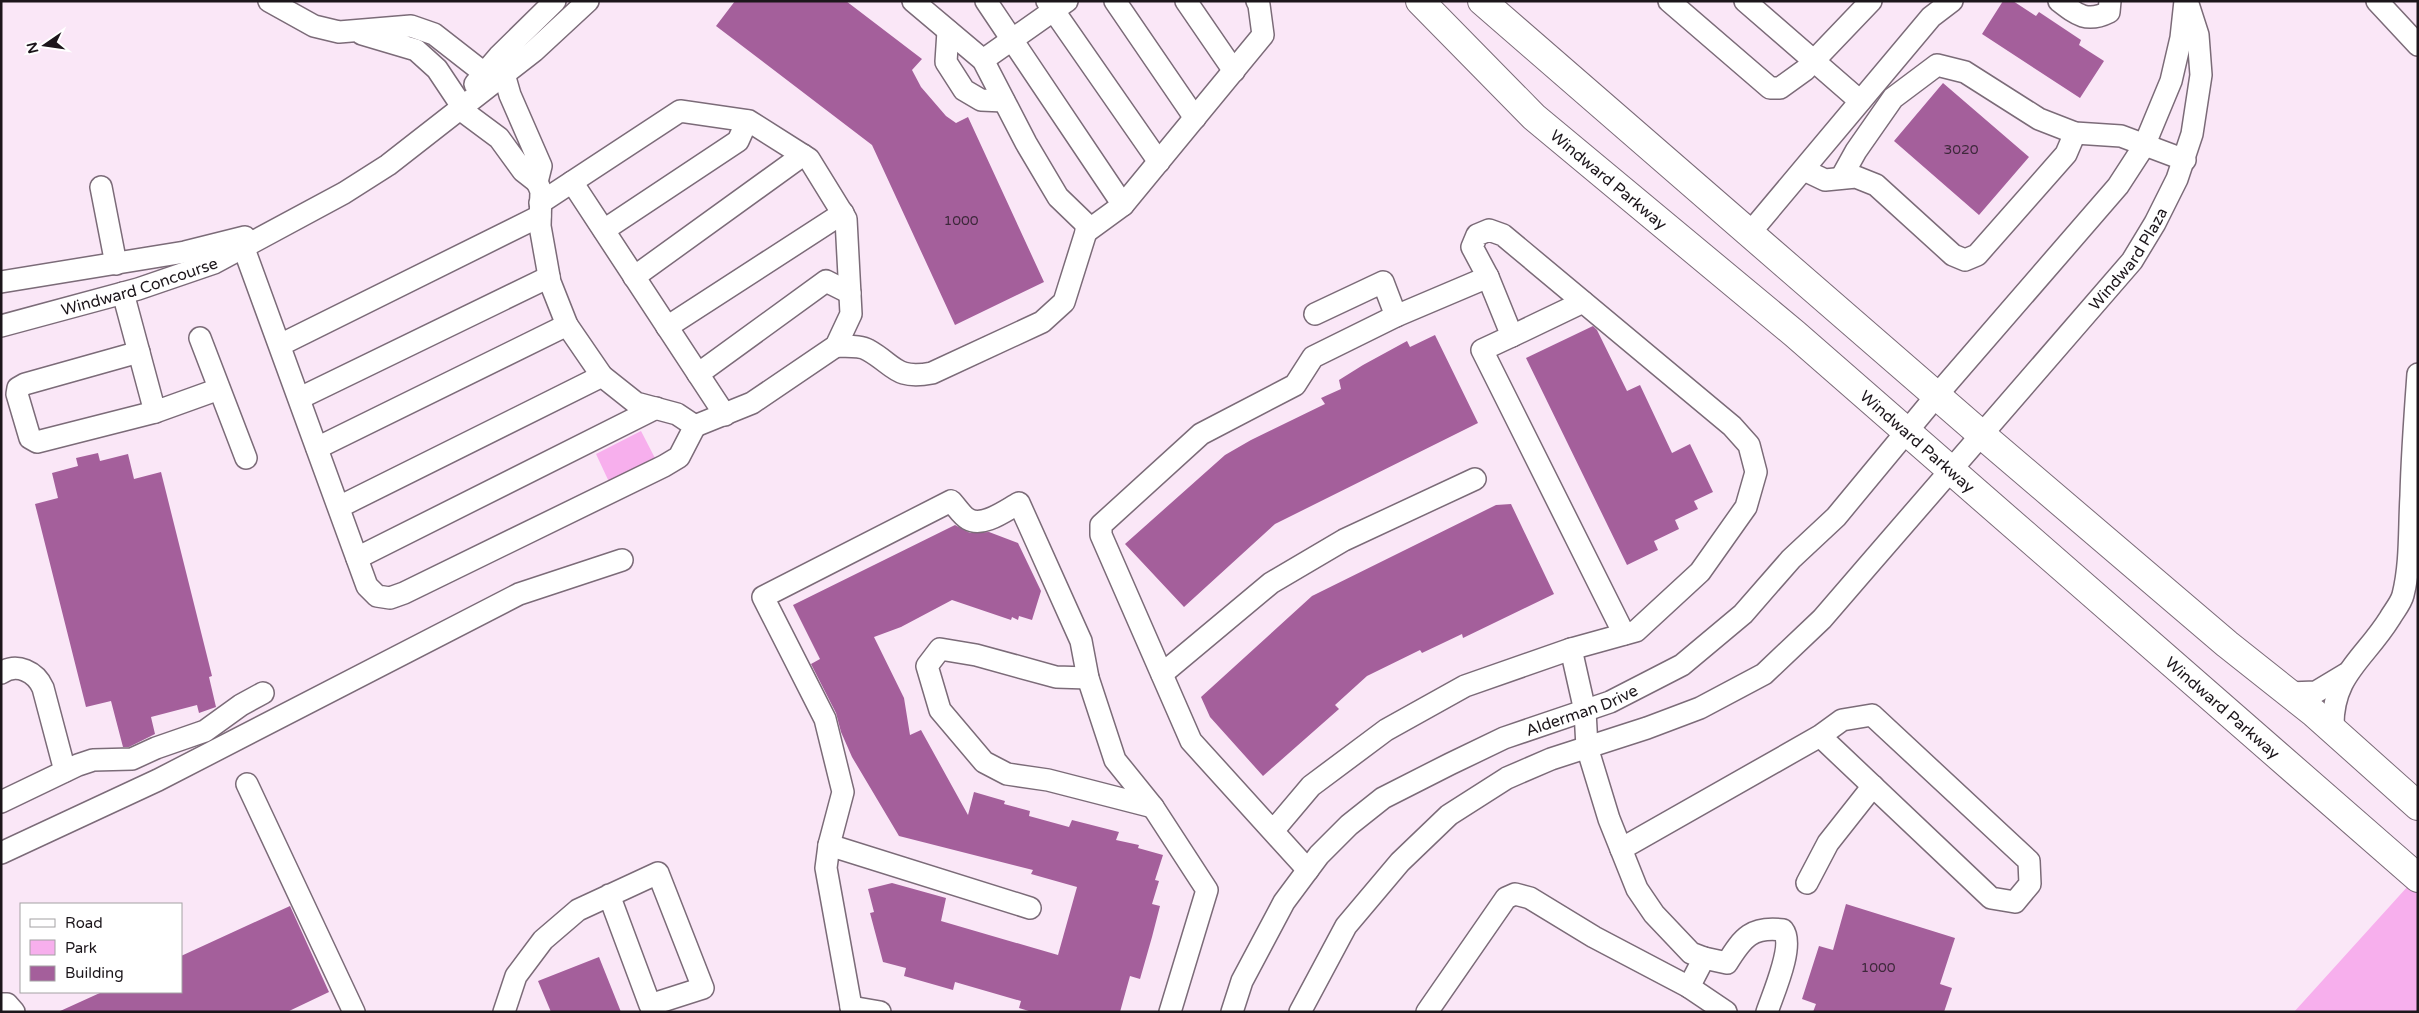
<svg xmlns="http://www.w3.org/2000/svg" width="2419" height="1013" font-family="'Varela Round',sans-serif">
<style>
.green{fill:#f7afed}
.building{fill:#a45f9b}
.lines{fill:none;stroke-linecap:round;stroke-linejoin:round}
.minor-casing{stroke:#7b6b78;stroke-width:24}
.major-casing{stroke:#7b6b78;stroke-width:30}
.minor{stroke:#fff;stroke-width:21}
.major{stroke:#fff;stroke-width:28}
.labels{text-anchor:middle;stroke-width:4.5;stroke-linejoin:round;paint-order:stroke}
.number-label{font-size:14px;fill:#3e283b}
.street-label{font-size:16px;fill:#1c161b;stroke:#fff}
</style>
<rect width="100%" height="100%" fill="#fae7f7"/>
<path class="green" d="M641 431 657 462 610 484 596 454Z
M2418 875V1012H2294Z"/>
<path class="building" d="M735 1H846L922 59 912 70 921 87 946 116 956 123 968 117 1044 282 955 325 872 145 716 26Z
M2003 1H2013L2036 16 2039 12 2081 40 2079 45 2104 61 2080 98 1982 34Z
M1943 83 2029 157 1979 215 1894 141Z
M1593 326 1597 330 1627 391 1640 385 1672 453 1690 444 1713 492 1694 501 1698 509 1675 520 1679 529 1654 541 1658 550 1627 565 1526 358Z
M1435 335 1478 423 1275 524 1184 607 1125 544 1225 455 1251 440 1325 404 1321 398 1341 389 1339 380 1363 365 1407 341 1410 347Z
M98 453 100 461 128 454 134 479 161 472 212 676 209 677 216 707 199 713 197 705 151 717 155 734 129 747H123L111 701 86 707 35 504 58 498 52 473 78 466 76 458Z
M1511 504 1554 594 1463 638 1462 634 1422 653 1420 650 1367 676 1335 705 1339 709 1263 776 1210 717 1201 697 1312 596 1496 505Z
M955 525 970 533 989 532 1018 543 1041 591 1032 620 1019 616 1018 620 1012 617 1011 620 952 600 901 627 874 637 904 698 910 735 921 730 968 815 974 792 1005 801 1004 804 1030 811 1029 816 1069 827 1072 820 1119 832 1116 840 1139 845 1138 848 1163 855 1155 880 1159 881 1152 904 1160 906 1152 937 1140 979 1130 976 1120 1012H1032L1019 1008 1021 1001 955 982 953 990 904 976 906 968 883 962 870 913 874 912 868 889 892 883 946 898 941 921 1058 955 1077 887 1031 874 1033 870 899 836 852 757 841 732 836 713 811 664 820 659 793 605Z
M1846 904 1955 938 1940 984 1952 988 1944 1012H1813L1816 1004 1802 999 1819 946 1833 950Z
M290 906 329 992 287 1012H58L102 992H181V956Z
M599 957 621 1012H551L538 981Z"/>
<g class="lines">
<g class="minor-casing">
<g id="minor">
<path d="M269 1 314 26 339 32 411 26 434 34 484 73"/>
<path d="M986 1 1123 205"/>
<path d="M1047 1 1159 162"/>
<path d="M1115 1 1195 118"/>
<path d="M1186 1 1234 71"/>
<path d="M1669 1 1770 88H1780L1805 70 1871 1"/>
<path d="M1745 1 1860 101"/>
<path d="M2059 1C2077 15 2087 23 2109 12L2110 1"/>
<path d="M2377 1 2418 45"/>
<path d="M948 31 946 62 964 90 981 100 1004 101"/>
<path d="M362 34 416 50 437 69 459 102"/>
<path d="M983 60 1067 1"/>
<path d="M475 84 499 56 555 1"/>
<path d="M460 109 499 138 523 171 537 182 541 166 510 95 504 74"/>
<path d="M1804 170 1825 180 1856 177 1876 185 1953 255 1965 260 1977 255 2066 154 2075 133"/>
<path d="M1841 178 1856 151 1893 98 1937 65 1965 72 2039 119 2075 133 2121 136 2185 160"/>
<path d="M572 182 725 415"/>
<path d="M101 187 116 264"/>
<path d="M540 203 680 111 749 121 809 159 846 219 851 314 836 346 752 403 695 426"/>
<path d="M604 230 738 141 747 121"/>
<path d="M1086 232 1123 205 1263 35 1259 5 1257 1"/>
<path d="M1749 234 1931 17 1952 1"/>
<path d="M243 246 367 586 377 596 390 598 404 593 664 466 679 457 695 426 677 414 636 403 602 376 567 325 550 282 540 226 541 191 537 182"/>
<path d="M634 277 803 155"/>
<path d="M1488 277 1512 336 1482 350 1624 634"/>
<path d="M1 282 185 252 245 237"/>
<path d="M123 293 155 412 219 389"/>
<path d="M1315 314 1383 282 1396 316"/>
<path id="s1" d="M1 326 138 289 214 263 344 193 388 165 534 51 588 1"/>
<path d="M667 327 843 213"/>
<path d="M1512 336 1583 302"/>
<path d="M200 338 246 458"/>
<path d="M280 345 540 216"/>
<path d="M836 346C845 347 860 345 868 350 895 365 895 380 932 373L1042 322 1064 302 1086 232V224L1058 197 1026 143 983 60 913 1"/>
<path d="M139 352 25 384 18 388 17 394 30 438 37 442 155 412"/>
<path d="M698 374 826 281 850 293"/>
<path d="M300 398 549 277"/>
<path d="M317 448 567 325"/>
<path d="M339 507 602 376"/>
<path d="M357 558 656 408"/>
<path d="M1571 649 1585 711 1587 747 1609 819 1637 889 1654 914 1691 953 1704 958"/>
<path d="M1 673C17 662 36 672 43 688L65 771"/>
<path d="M1162 674 1271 583 1344 540 1475 479"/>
<path d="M1088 678 1056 677 976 655 940 649 927 666 940 710 984 762 1007 774 1048 780 1153 807"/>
<path d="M2289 693 2316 692 2346 674"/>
<path d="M2333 730C2331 675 2364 660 2390 618 2394 611 2401 603 2403 595 2411 563 2409 529 2411 496 2412 455 2415 415 2418 374"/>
<path d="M247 784 354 1012"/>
<path d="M1 802 78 765 93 760 132 759 156 748 205 731 241 705 263 693"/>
<path d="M1273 831 1311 786 1386 730 1465 686 1571 649 1636 631 1700 572 1746 507 1756 472 1749 445 1732 426 1503 235 1489 230 1477 235 1472 247 1488 277 1396 316 1313 357 1295 385 1201 434 1101 525V535L1191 741 1308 870"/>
<path d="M829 845 843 792 825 719 763 597 951 501C956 506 962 516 968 519 983 528 1006 510 1019 503L1081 641 1088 678 1115 760 1153 807 1207 890 1170 1012"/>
<path d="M1621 849 1820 736 1842 720 1872 715 2029 861 2030 884 2015 902 1991 898 1820 736"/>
<path d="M1 853 158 780 519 594 622 560"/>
<path d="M1807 883 1828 843 1873 786"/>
<path d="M1689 987 1704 958 1727 963C1743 937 1752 926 1783 930 1795 945 1773 994 1767 1012"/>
<path d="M1 1004H7L14 1012"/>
<path d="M851 1007 880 1012"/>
<path d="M504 1012 516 976 543 940 578 910 658 873 703 988 650 1005 609 895"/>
<path d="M852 1012 826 868 829 845 1030 908"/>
<path id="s2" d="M1232 1012 1242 981 1284 902 1319 855 1349 825 1383 798 1450 764 1504 738 1610 702 1682 665 1743 614 1791 559 1836 517 1937 395 2118 186 2144 146 2171 81 2181 38 2185 1"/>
<path id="s3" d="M1300 1012 1346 926 1400 862 1449 815 1507 778 1551 759 1647 728 1700 708 1764 674 1822 619 1866 568 2132 261 2155 223 2177 179 2192 134 2201 75 2198 35 2188 4"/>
<path d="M1427 1012 1506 898 1515 894 1530 898 1594 937 1689 987 1726 1012"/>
</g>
</g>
<g class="major-casing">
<g id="major">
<path id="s4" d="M1420 1 1534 117 1795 334 2418 878"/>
<path d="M1482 1 1982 435 2227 644 2314 713 2418 806"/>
</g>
</g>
<use href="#minor" class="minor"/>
<use href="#major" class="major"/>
</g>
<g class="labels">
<g class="number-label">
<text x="1961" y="154">3020</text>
<text x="961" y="225">1000</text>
<text x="1878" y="972">1000</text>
</g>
<g class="street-label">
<text dy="6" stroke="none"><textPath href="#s4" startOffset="260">Windward Parkway</textPath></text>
<text dy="6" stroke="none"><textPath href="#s3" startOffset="1149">Windward Plaza</textPath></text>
<text dy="6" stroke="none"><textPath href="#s1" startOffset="144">Windward Concourse</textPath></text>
<text dy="6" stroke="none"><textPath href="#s4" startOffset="665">Windward Parkway</textPath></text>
<text dy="6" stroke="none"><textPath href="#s4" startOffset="1070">Windward Parkway</textPath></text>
<text dy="6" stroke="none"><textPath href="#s2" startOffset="484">Alderman Drive</textPath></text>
</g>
</g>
<rect width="2419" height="1013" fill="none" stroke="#1c161b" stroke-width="5"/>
<rect x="20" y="903" width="162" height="90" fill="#ffffff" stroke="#a4a2a4"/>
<rect x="30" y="919" width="25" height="8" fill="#ffffff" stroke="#a4a2a4"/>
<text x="65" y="928" font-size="15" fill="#1c161b">Road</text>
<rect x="30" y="940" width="25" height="15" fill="#f7afed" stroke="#a4a2a4"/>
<text x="65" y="953" font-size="15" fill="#1c161b">Park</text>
<rect x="30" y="966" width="25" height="15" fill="#a45f9b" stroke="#a4a2a4"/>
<text x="65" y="978" font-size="15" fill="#1c161b">Building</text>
<g transform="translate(45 45) rotate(257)" stroke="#ffffff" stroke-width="4" paint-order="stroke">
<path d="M0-4L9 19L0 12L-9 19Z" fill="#1c161b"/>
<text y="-8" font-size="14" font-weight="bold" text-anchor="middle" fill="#1c161b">N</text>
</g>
</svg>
